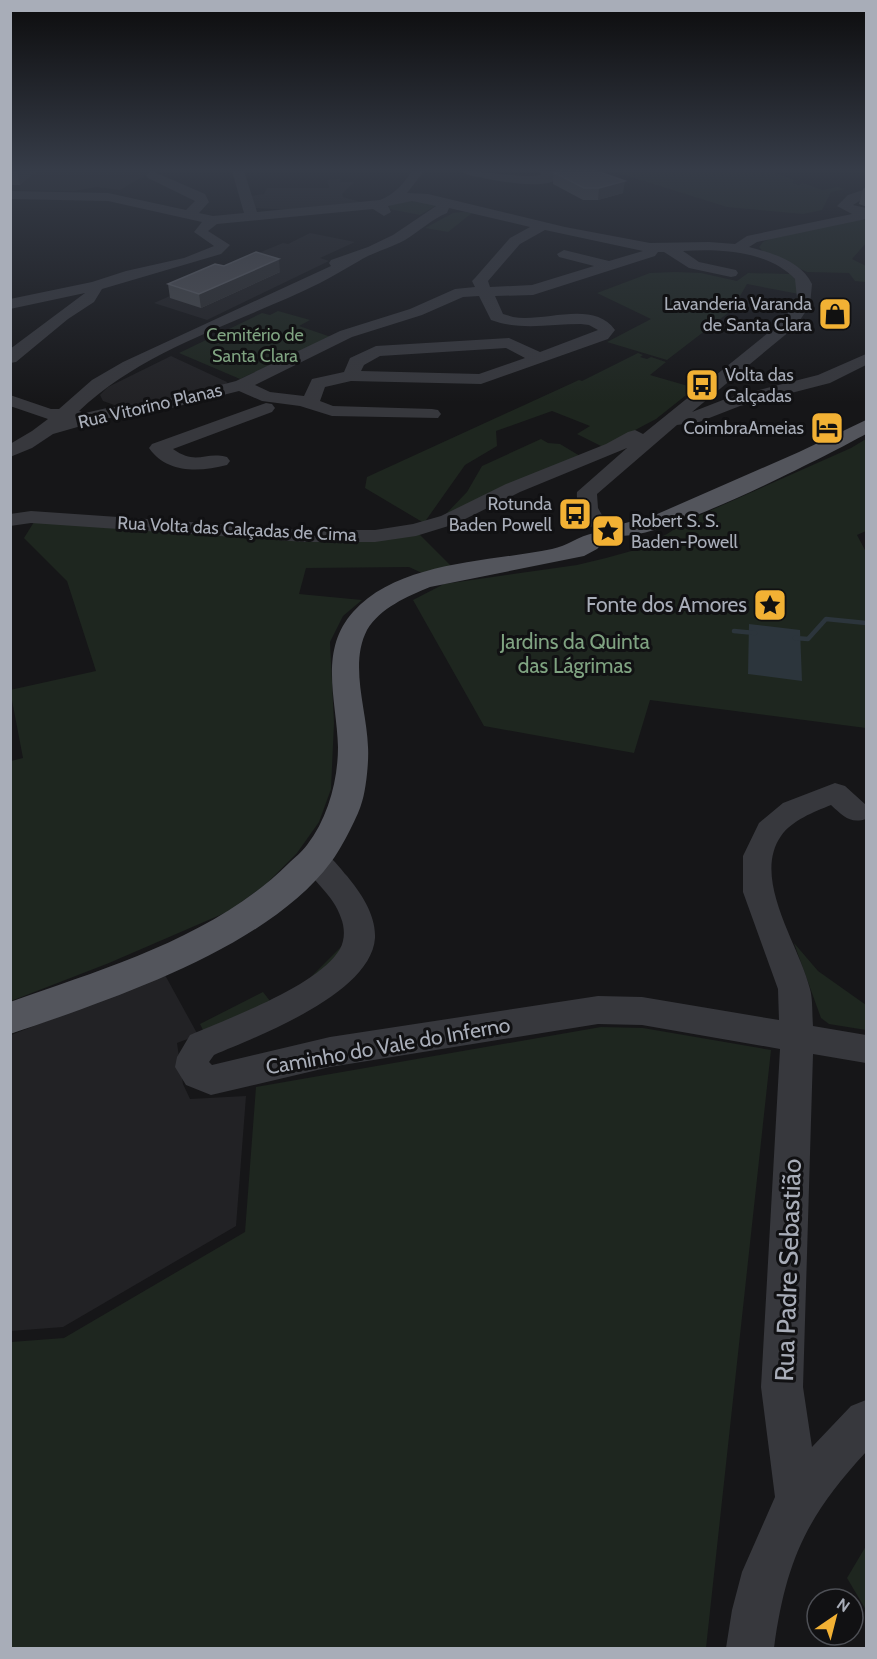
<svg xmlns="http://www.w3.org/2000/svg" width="877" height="1659" font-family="Cabin,sans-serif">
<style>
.built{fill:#222225}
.green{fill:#1e261f}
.water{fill:#2c353c}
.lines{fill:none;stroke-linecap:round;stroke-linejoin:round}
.stream{stroke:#2c353c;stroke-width:4.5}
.minor{fill:#37383d;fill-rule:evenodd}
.major{fill:#53555c;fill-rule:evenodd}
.wall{fill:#47494d}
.shaded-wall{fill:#2f3033}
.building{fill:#525359;stroke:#5f6168;stroke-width:1.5}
.labels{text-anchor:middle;stroke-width:6;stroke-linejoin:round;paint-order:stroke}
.far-poi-label{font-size:18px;fill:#a8adb8;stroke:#111113;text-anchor:end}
.far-park-label{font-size:18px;fill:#7fa381;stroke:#111113}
.far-street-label{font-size:18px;fill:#a8adb8;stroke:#111113}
.poi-label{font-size:21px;fill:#a8adb8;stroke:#111113;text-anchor:end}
.park-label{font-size:21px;fill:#7fa381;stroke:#111113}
.street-label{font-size:21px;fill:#a8adb8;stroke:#111113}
.near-street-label{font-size:26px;fill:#a8adb8;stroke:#111113}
</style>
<rect width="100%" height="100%" fill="#161618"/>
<path class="built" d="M11 171H159L149 173 120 190 97 187 74 191 11 190Z
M341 179 340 182H354L342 194 343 197 364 203 292 210 255 208 251 196 264 194 267 188H329L327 180Z
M310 233 355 242 320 258 329 261 207 320 154 303 245 263 239 261 283 243 288 244Z
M171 356 227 382 226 385 149 403 120 407 103 401 100 395 108 387Z
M165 975 198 1035 177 1043 183 1084 190 1099 246 1096 236 1226 63 1327 11 1331V1035Z"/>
<path class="green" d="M612 171H777L774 172 796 181 791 182 798 185 803 183 822 190 838 187 845 189 831 192 822 210 803 214 727 207Z
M411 199 437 205 420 215 389 209 390 205Z
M464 212 472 213 448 232 425 228 453 213Z
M863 219 866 221V243L852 259 866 266V282L855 281 849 273 807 272 763 252 759 247 763 242 774 237Z
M675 272 701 273 737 281 748 273 790 274 797 281 799 294 747 284 732 310 667 360 607 342 651 319 597 293 650 273Z
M278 311 310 320 299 326 331 337 240 379 179 353 262 313 270 315Z
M638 353 643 355 640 357 647 359 651 357 666 362 650 375 695 388 656 419 603 447 577 434 590 426 552 411 496 431 497 446 465 465 424 523 365 488 367 477 579 380 582 381Z
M541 439 548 443 560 444 580 456 443 517 467 492 482 466Z
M866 439V531L857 535 866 552V728L650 700 634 753 484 726 413 600 444 584 577 565 606 558 635 550 667 534 689 520 851 448Z
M34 522 419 534 451 566 422 573 409 567 306 568 299 594 362 600 343 616 330 642 334 723 331 789 319 822 297 853 265 885 227 912 109 963 11 1001V761L23 758 10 690 96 671 67 581 24 538Z
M351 943 308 987 205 1034 200 1024 263 992 270 1001 304 984 342 946Z
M794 943 818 971 866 1005V1030L829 1024 821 1018Z
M601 1027 643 1028 771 1050 706 1648H11V1342L64 1338 245 1232 256 1087Z
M866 1546V1610L847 1578Z"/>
<path class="water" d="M749 624 800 630 802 681 748 674Z"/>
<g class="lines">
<path class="stream" d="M734 631 755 633
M795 638 808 639 826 619 866 623"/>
<path class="minor" d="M152 171 205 194 209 202 199 213 213 216 244 213 232 171H244L257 212 380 200C394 195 404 183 412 171H424L407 193 428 194 565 227 650 243 709 242 735 244 747 236 852 214 837 206 848 195 866 189V197L853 205 866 208V219L757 242 749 247C772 253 801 261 812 284L810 305 796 326 692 412 728 398 818 375 866 354V365L830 383 740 406 699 422 677 425 597 494 598 508 606 522 603 526 596 528 589 526C581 515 576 506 577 492L627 448 520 492 455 524 416 536 375 542H306L31 523 10 526V514L31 511 306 530H375L413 524 441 516 506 484 606 444 628 432 635 430 643 434 784 320 797 298 795 279C767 250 719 249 683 251L699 262 736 270 738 273 736 276 731 277 689 268 664 252H658L655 256 533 295 495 296 503 314 513 317C544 323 593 299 615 330L608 339 481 384 351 381 325 387 320 401 333 406 432 409 438 410 441 414 438 418 332 416 300 406 262 401 239 391 159 411 109 418 53 434 32 448 10 457V444L32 431 48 419 10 406V395L51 409H59L92 380 123 362 331 266 329 263 331 260 368 247 393 235 436 206 412 201 388 206 391 212 384 216 373 209 217 224 208 231 230 245 221 254 102 289 94 302 68 319 16 362 10 363V349L85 293 10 309V299L92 282 126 271 184 258 214 246 194 232 202 222 108 201 10 199V191L108 193 186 210 195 201 148 178 146 175ZM449 208 530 227 510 238 475 278 472 281 475 287 455 289 410 309 340 331 236 381 159 401 107 408 85 413 79 411C145 348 239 323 320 283 334 276 346 268 359 261 373 252 391 248 405 240 420 231 432 219 447 213ZM545 230 643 251 609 261 564 250 557 254 559 257 594 266 532 285 490 287 488 281 520 244ZM479 296 491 320C521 331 550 324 581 324L589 325 598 330 540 352 509 338 376 346 350 358 344 372 312 379 304 396 270 392 255 385 352 337 422 315 463 297ZM506 348 525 358 479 374 361 371 364 365 380 356Z
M462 171C489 171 515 178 542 175L538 171H552L559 178C543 192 489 179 468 175Z
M266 403 272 404 275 408 272 412 173 449C197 466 204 451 227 457L230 461 227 465C200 472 167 474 149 448L152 444Z
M835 783 845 786 866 805V819C850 824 843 816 831 805 814 812 792 820 781 836 751 879 800 946 810 989 813 1000 812 1014 813 1026L866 1035V1063L813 1054 803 1387 812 1447 851 1406 866 1400V1452C806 1517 786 1561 774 1648H726L732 1610 742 1572 775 1497 761 1387 780 1049 642 1025 598 1024 330 1067 211 1095 186 1085 175 1067 177 1057 190 1035C229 1018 318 986 340 949 345 940 345 928 341 918 334 895 311 880 299 859L304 851C324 845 334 861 347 876 361 893 376 915 375 938 371 994 258 1036 214 1055L209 1062 212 1065 330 1037 598 996 642 997 779 1020 778 989 743 892V856L759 823 783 803Z"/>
<path class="major" d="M866 420V434C826 456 655 544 618 535L615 530 618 525 655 515 799 452Z
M594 533 603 535 606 540 597 549 584 556 430 587C408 596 380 608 367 630 349 665 367 710 368 747 369 761 366 792 361 805 357 818 340 851 331 862 268 948 110 1000 10 1034V1002C106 968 214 937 288 864 294 858 302 852 307 845 328 818 338 780 338 747 337 701 318 651 353 612 399 561 489 562 552 549 567 546 579 536 594 533Z"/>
</g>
<path class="wall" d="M10 171H36L20 185H10Z
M553 172 623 193 598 200H583L553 184Z
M867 186V207L859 204 863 189Z
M224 266 280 272 201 308 170 298 168 284Z"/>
<path class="shaded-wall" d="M17 171H36L20 185Z
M625 181 623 193 598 200 599 188Z
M279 259 280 272 201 308 199 294Z"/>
<path class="building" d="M557 171H597L625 181 599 188H584L553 172Z
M256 252 279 259 199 294 168 284 215 264 224 266Z"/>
<linearGradient id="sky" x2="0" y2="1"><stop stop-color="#0c0c0d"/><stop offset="0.42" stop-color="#363c48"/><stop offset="1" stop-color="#363c48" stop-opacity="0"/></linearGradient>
<rect width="877" height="403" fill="url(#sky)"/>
<defs>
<g id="shop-square" transform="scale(1.725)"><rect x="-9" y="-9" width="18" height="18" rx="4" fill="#f2b134" stroke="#111113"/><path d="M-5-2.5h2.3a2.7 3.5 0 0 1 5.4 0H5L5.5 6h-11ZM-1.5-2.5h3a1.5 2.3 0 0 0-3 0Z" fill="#111"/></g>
<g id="bus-square" transform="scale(1.725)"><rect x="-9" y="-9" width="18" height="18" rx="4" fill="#f2b134" stroke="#111113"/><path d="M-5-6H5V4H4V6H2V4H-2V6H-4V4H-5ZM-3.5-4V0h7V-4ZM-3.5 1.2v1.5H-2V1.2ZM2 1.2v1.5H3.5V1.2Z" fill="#111"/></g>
<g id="hotel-square" transform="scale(1.725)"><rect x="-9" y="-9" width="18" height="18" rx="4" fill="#f2b134" stroke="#111113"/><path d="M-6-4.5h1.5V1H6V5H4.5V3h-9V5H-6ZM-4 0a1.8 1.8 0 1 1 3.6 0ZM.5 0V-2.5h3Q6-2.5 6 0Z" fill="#111"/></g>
<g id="sight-square" transform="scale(1.725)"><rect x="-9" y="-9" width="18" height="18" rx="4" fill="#f2b134" stroke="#111113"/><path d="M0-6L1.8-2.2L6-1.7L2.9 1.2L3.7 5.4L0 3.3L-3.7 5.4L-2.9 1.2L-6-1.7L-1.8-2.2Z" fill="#111"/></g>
</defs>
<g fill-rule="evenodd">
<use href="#shop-square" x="835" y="314"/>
<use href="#bus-square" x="702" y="385"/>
<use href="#hotel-square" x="827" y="428"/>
<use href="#bus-square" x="575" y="514"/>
<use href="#sight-square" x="608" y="531"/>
<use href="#sight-square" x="770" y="605"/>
</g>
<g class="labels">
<g class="far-poi-label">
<text x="812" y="310">Lavanderia Varanda<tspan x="812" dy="21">de Santa Clara</tspan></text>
<text x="725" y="381" text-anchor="start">Volta das<tspan x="725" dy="21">Calçadas</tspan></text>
<text x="804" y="434">CoimbraAmeias</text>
<text x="552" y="510">Rotunda<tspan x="552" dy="21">Baden Powell</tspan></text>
<text x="631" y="527" text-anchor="start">Robert S. S.<tspan x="631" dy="21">Baden-Powell</tspan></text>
</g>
<g class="far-park-label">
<text x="255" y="341">Cemitério de<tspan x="255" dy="21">Santa Clara</tspan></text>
</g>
<g class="far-street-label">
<text transform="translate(150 406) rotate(-13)" y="6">Rua Vitorino Planas</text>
<text transform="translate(237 529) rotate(3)" y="6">Rua Volta das Calçadas de Cima</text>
</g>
<g class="poi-label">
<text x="747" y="612">Fonte dos Amores</text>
</g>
<g class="park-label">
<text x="575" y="649">Jardins da Quinta<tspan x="575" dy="24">das Lágrimas</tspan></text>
</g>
<g class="street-label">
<text transform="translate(388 1046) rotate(-10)" y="7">Caminho do Vale do Inferno</text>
</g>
<g class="near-street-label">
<text transform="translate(788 1270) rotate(-88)" y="9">Rua Padre Sebastião</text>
</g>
</g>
<rect width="877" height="1659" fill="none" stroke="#a8adb8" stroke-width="24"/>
<g transform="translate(835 1617) rotate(35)"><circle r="28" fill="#111113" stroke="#4d4f55" stroke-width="1.5"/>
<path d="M0-4.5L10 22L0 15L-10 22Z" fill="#f2b134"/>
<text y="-9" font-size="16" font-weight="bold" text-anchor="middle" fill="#a8adb8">N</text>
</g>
</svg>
